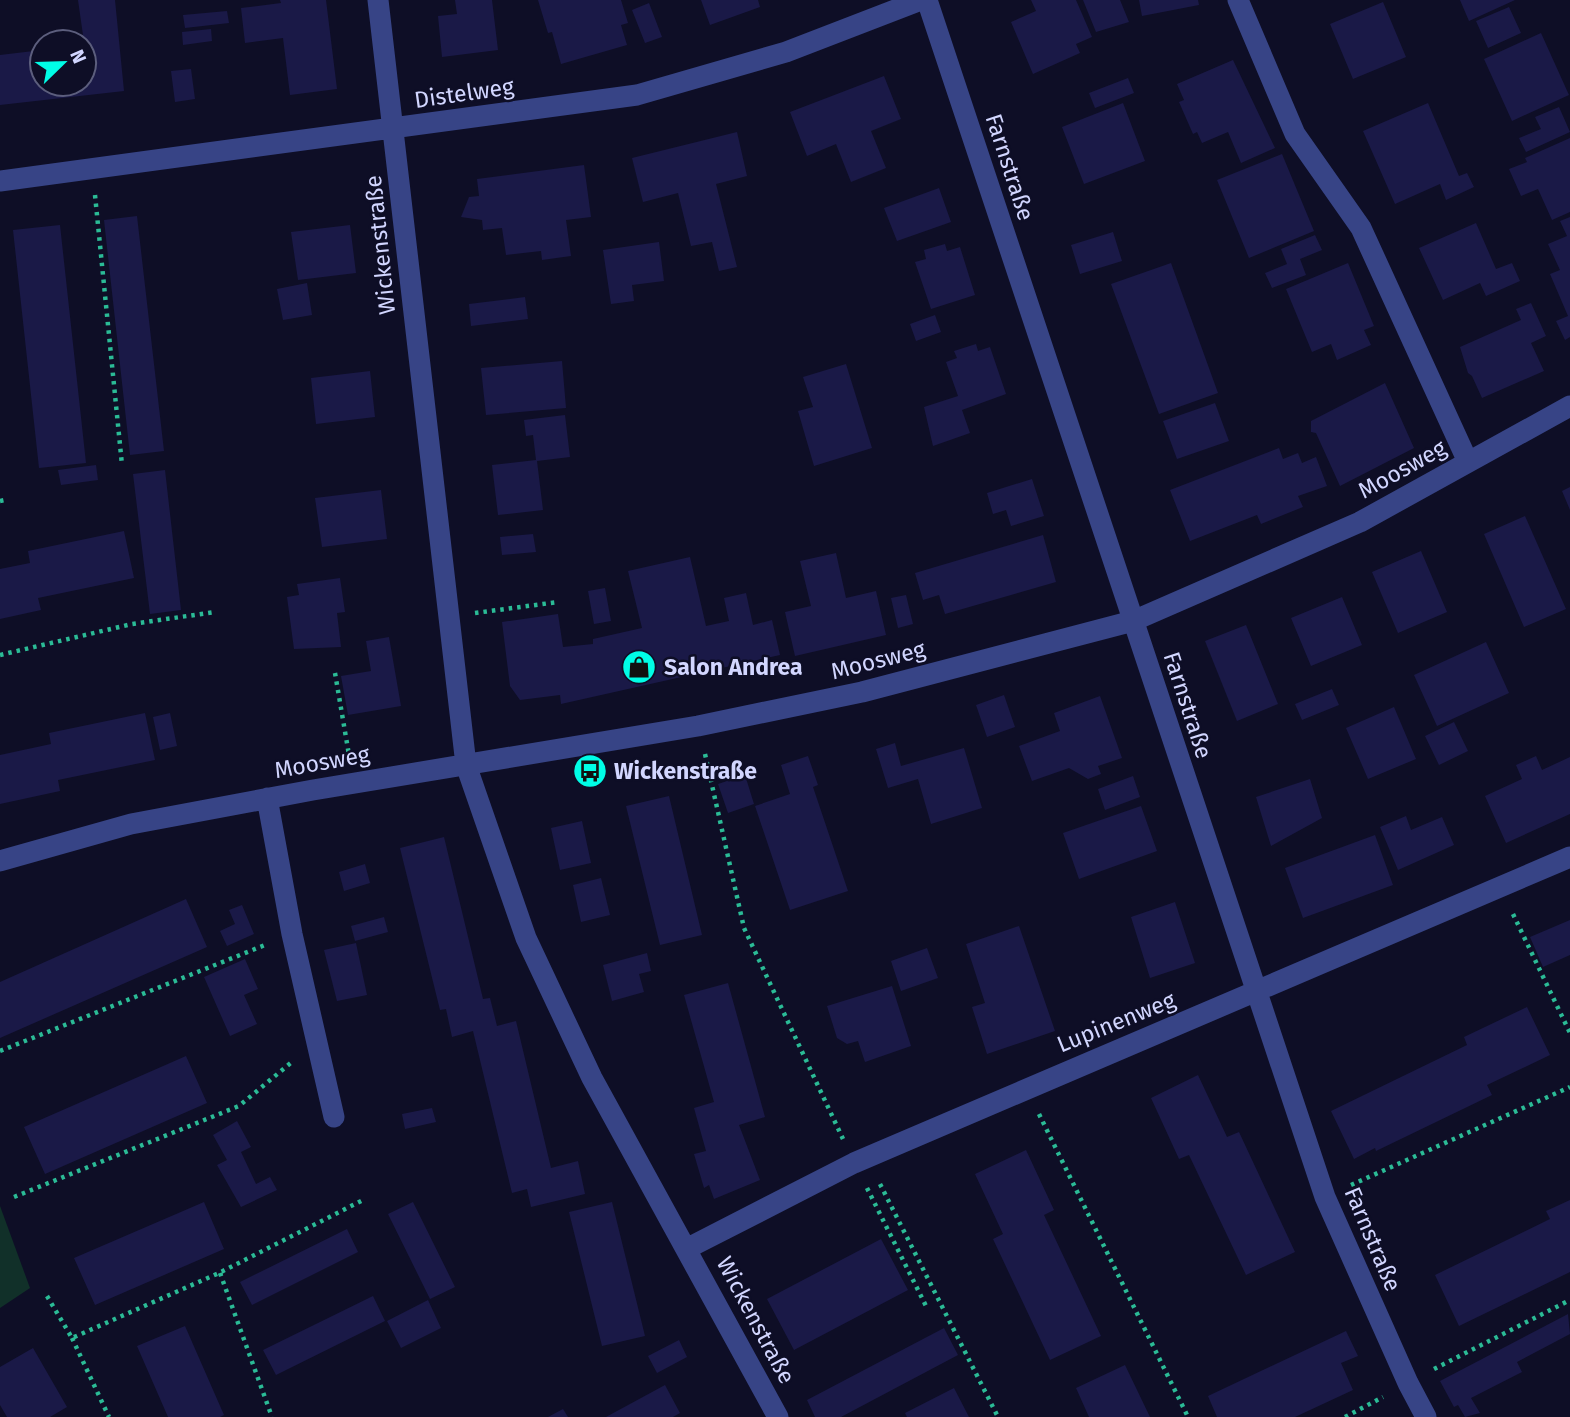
<svg xmlns="http://www.w3.org/2000/svg" width="1570" height="1417" font-family="'Fira Sans',sans-serif">
<style>
.green{fill:#113029}
.building{fill:#1a1947}
.lines{fill:none;stroke-linecap:round;stroke-linejoin:round}
.path{stroke:#2bbb96;stroke-width:4.5;stroke-dasharray:3.5 5;stroke-linecap:butt}
.minor{stroke:#374486;stroke-width:21}
.labels{text-anchor:middle;stroke-width:5;stroke-linejoin:round;paint-order:stroke}
.street-label{font-size:23px;fill:#d2d6ff;stroke:#0e0e26}
.poi-label{font-size:23px;font-weight:bold;fill:#d2d6ff;stroke:#0e0e26;text-anchor:start}
</style>
<rect width="100%" height="100%" fill="#0e0e26"/>
<path class="green" d="M0 1206 30 1288 0 1308Z"/>
<path class="building" d="M78 0H115L124 91 0 105V55L42 50V84H84V42Z
M280 0H326L337 89 290 95 283 38 245 43 241 8 281 3Z
M455 0H492L498 50 442 57 438 16 457 14Z
M538 0H621L628 23 621 25 627 45 561 64 552 32 548 33Z
M701 0H758L760 7 710 25Z
M1031 0H1076L1092 37 1076 44 1080 53 1033 74 1011 22 1036 11Z
M1083 0H1120L1129 22 1096 32Z
M1139 0H1198L1199 5 1142 16Z
M1460 0H1515L1469 21Z
M1383 2 1406 57 1353 79 1330 24Z
M649 3 662 37 645 43 632 10Z
M1509 7 1521 33 1488 48 1476 21Z
M227 11 229 23 185 28 183 15Z
M211 29 212 41 183 45 182 32Z
M1541 33 1569 95 1512 121 1484 59Z
M1233 60 1275 148 1241 163 1228 132 1202 143 1197 132 1193 134 1179 102 1184 100 1177 84Z
M191 69 195 99 175 102 171 71Z
M884 76 901 119 871 131 886 168 851 182 836 144 807 156 790 112Z
M1128 78 1134 93 1095 108 1089 93Z
M1123 103 1145 161 1084 184 1062 127Z
M1428 103 1459 176 1467 173 1474 187 1446 200 1440 184 1395 204 1363 131Z
M1559 107 1570 132 1526 152 1519 138 1541 129 1535 117Z
M737 132 747 176 716 184 737 267 719 271 712 242 691 246 678 193 643 202 632 158Z
M1570 138V212L1552 220 1538 189 1521 196 1509 169 1527 162 1525 158Z
M1282 154 1314 231 1249 258 1217 180Z
M584 165 591 217 566 220 571 256 542 260 541 251 506 255 502 228 483 230 482 220 461 217 469 197 479 196 477 179Z
M939 188 951 222 897 241 884 208Z
M137 216 164 451 130 455 104 220Z
M1570 217V337L1565 340 1556 321 1568 316 1550 274 1560 270 1548 244 1567 236 1560 221Z
M1476 223 1496 269 1512 263 1520 281 1486 296 1480 283 1443 300 1419 248Z
M60 225 86 463 39 468 13 230Z
M350 225 356 273 298 280 291 232Z
M1113 232 1122 261 1080 274 1071 245Z
M1315 235 1322 250 1300 259 1306 275 1272 288 1265 273 1287 264 1281 249Z
M659 242 664 281 632 285 634 301 611 304 603 250Z
M945 244 947 251 960 247 975 295 931 309 915 262 926 259 924 250Z
M1171 263 1218 393 1159 414 1111 284Z
M1348 263 1374 326 1364 330 1371 345 1337 360 1331 344 1312 352 1286 289Z
M307 283 312 315 283 320 277 289Z
M525 297 528 319 471 326 469 304Z
M1531 303 1546 336 1531 343 1544 371 1482 398 1472 376 1468 373 1460 347 1521 320 1516 309Z
M935 315 941 332 916 341 910 324Z
M976 344 978 351 990 347 1006 394 962 410 970 433 933 446 924 407 958 396 946 362 957 358 954 351Z
M562 361 566 408 486 415 481 368Z
M846 364 872 448 814 466 798 411 813 407 803 377Z
M370 371 375 417 316 424 311 378Z
M1385 383 1414 448 1340 486 1316 433 1311 432V421Z
M1215 403 1229 441 1177 459 1163 421Z
M565 415 570 457 537 461 543 510 498 515 492 465 536 460 533 435 526 436 524 420Z
M1279 448 1283 459 1298 453 1302 463 1316 457 1327 486 1298 496 1303 507 1261 524 1257 515 1190 541 1170 490Z
M96 465 98 480 61 485 58 470Z
M165 470 181 610 150 614 133 474Z
M1032 479 1044 516 1011 526 1006 510 993 514 987 493Z
M1570 487V510L1562 491Z
M381 490 387 539 322 547 315 498Z
M1525 516 1566 609 1524 627 1484 534Z
M124 531 134 578 38 598 41 610 0 619V569L30 563 28 551Z
M533 534 536 552 502 555 500 537Z
M1043 535 1056 582 945 614 939 595 923 600 915 573Z
M1421 551 1447 612 1398 633 1372 572Z
M836 553 846 598 876 591 886 635 795 656 785 612 811 606 800 561Z
M690 557 706 626 729 621 724 598 746 593 753 625 772 620 780 655 561 704 560 695 520 700 510 686 502 622 558 614 563 647 593 644V639L642 628 628 571Z
M340 578 345 612 337 613 341 647 294 649 287 597 299 595 297 584Z
M605 588 611 621 594 624 588 591Z
M906 595 913 624 898 628 891 598Z
M1342 597 1362 645 1311 666 1291 618Z
M1246 625 1278 704 1237 721 1205 641Z
M389 637 401 706 348 715 341 676 371 671 366 641Z
M1486 642 1509 693 1437 726 1414 675Z
M1332 689 1339 705 1302 720 1295 704Z
M1004 695 1015 727 987 737 976 705Z
M1100 696 1122 758 1098 766 1101 774 1088 779 1069 768 1032 781 1019 746 1060 731 1054 713Z
M1394 707 1416 759 1368 779 1346 728Z
M145 713 155 760 58 780 60 791 0 804V755L51 744 49 733Z
M170 713 177 746 160 750 153 717Z
M1454 722 1468 751 1439 765 1425 736Z
M895 743 901 766 964 748 982 808 931 824 918 779 888 788 876 749Z
M808 756 818 785 813 787 848 891 790 910 755 806 790 794 781 765Z
M1536 756 1542 770 1570 757V814L1506 843 1485 796 1522 779 1516 765Z
M745 775 754 804 728 813 718 784Z
M1133 776 1140 797 1105 810 1098 789Z
M1310 779 1322 818 1271 846 1256 797Z
M669 796 702 935 660 945 626 806Z
M1141 806 1157 851 1079 879 1063 833Z
M1406 816 1411 830 1442 817 1454 845 1398 870 1380 827Z
M582 821 591 863 560 870 551 828Z
M1375 835 1393 885 1303 918 1285 868Z
M444 837 483 999 490 998 497 1026 516 1021 551 1168 578 1161 585 1194 531 1207 527 1189 512 1193 473 1031 452 1037 446 1009 440 1010 400 848Z
M365 864 370 883 344 891 339 872Z
M601 878 610 915 581 922 573 885Z
M186 899 207 947 0 1038V982Z
M1175 902 1195 963 1150 978 1131 917Z
M242 905 254 934 227 946 220 931 235 924 229 910Z
M384 917 388 932 355 941 351 926Z
M1570 920V955L1543 967 1530 937Z
M1019 926 1055 1031 987 1054 972 1007 985 1003 966 944Z
M356 943 367 995 337 1001 324 950Z
M927 948 938 978 901 991 891 961Z
M647 953 651 971 639 974 644 992 612 1001 603 965Z
M245 959 258 989 244 995 257 1024 230 1036 204 977Z
M728 983 765 1117 739 1125 760 1180 714 1199 709 1185 704 1188 694 1154 706 1151 694 1108 714 1102 684 995Z
M892 986 911 1046 865 1062 858 1041 847 1044 837 1038 827 1006Z
M1527 1007 1550 1055 1487 1085 1492 1095 1376 1151 1375 1148 1354 1159 1331 1111 1467 1045 1464 1037Z
M186 1056 207 1103 45 1174 24 1127Z
M1198 1075 1227 1137 1239 1132 1295 1252 1246 1275 1189 1155 1179 1159 1151 1098Z
M432 1108 436 1122 405 1129 402 1114Z
M237 1121 251 1147 241 1152 256 1184 270 1177 277 1190 241 1207 217 1165 227 1160 213 1135Z
M1026 1150 1054 1210 1044 1215 1101 1336 1050 1360 993 1239 1003 1234 975 1174Z
M1570 1200V1272L1459 1326 1435 1275 1550 1219 1546 1211Z
M204 1202 224 1249 95 1305 74 1258Z
M413 1202 455 1287 430 1299 388 1214Z
M612 1202 645 1336 602 1346 569 1212Z
M347 1229 358 1252 252 1305 240 1282Z
M881 1239 908 1290 794 1350 767 1299Z
M373 1296 385 1321 276 1375 263 1350Z
M428 1300 441 1328 401 1348 387 1321Z
M1568 1314 1570 1334 1517 1362 1522 1372 1471 1398 1480 1413 1465 1417 1458 1405 1454 1407 1440 1381Z
M185 1326 224 1415 220 1417H168L137 1346Z
M944 1328 958 1355 841 1417H815L807 1400Z
M1346 1331 1358 1356 1341 1363 1353 1390 1295 1417H1217L1208 1396Z
M679 1340 687 1357 657 1373 648 1356Z
M33 1348 67 1407 50 1417H7L0 1405V1367Z
M1125 1365 1150 1417H1089L1076 1388Z
M665 1385 680 1413 673 1417H606Z
M954 1388 969 1417H907L905 1413Z
M563 1409 568 1417H548Z"/>
<g class="lines">
<path class="path" d="M95 195 122 465
M0 501 5 500
M475 613 558 602
M0 655 132 624 215 612
M335 673 349 755
M705 754 744 928 843 1139
M1513 914 1570 1033
M0 1051 265 945
M1039 1114 1188 1417
M880 1184 998 1417
M1351 1185 1570 1087
M867 1188 927 1308
M14 1197 239 1106 293 1061
M220 1273 272 1417
M47 1296 72 1338 219 1273 363 1200
M72 1338 109 1417
M1434 1369 1570 1300
M1345 1417 1383 1397"/>
<path class="minor" d="M378 0 466 765 526 938 592 1078 778 1417
M927 0 1325 1197 1408 1383 1426 1417
M1238 0 1295 134 1361 228 1468 462
M0 181 637 95 786 52 921 0
M267 798 292 934 334 1117
M0 861 131 824 313 790 698 726 862 692 1133 621 1360 522 1570 406
M688 1248 854 1163 1570 857"/>
</g>
<defs>
<g id="shop-disc" transform="scale(1.75)"><circle r="9.5" fill="#00fde6" stroke="#0e0e26"/><path d="M-5-2.5h2.3a2.7 3.5 0 0 1 5.4 0H5L5.5 6h-11ZM-1.5-2.5h3a1.5 2.3 0 0 0-3 0Z" fill="#111"/></g>
<g id="bus-disc" transform="scale(1.75)"><circle r="9.5" fill="#00fde6" stroke="#0e0e26"/><path d="M-5-6H5V4H4V6H2V4H-2V6H-4V4H-5ZM-3.5-4V0h7V-4ZM-3.5 1.2v1.5H-2V1.2ZM2 1.2v1.5H3.5V1.2Z" fill="#111"/></g>
</defs>
<g fill-rule="evenodd">
<use href="#shop-disc" x="639" y="667"/>
<use href="#bus-disc" x="590" y="771"/>
</g>
<g class="labels">
<g class="street-label">
<text transform="translate(464 93) rotate(-8)" y="8">Distelweg</text>
<text transform="translate(1010 167) rotate(72)" y="8">Farnstraße</text>
<text transform="translate(380 245) rotate(-96)" y="8">Wickenstraße</text>
<text transform="translate(1402 469) rotate(-29)" y="8">Moosweg</text>
<text transform="translate(878 660) rotate(-14)" y="8">Moosweg</text>
<text transform="translate(1188 705) rotate(72)" y="8">Farnstraße</text>
<text transform="translate(322 762) rotate(-10)" y="8">Moosweg</text>
<text transform="translate(1116 1022) rotate(-22)" y="8">Lupinenweg</text>
<text transform="translate(1373 1239) rotate(67)" y="8">Farnstraße</text>
<text transform="translate(756 1320) rotate(62)" y="8">Wickenstraße</text>
</g>
<g class="poi-label">
<text x="664" y="675">Salon Andrea</text>
<text x="614" y="779">Wickenstraße</text>
</g>
</g>
<g transform="translate(63 63) rotate(67)"><circle r="33" fill="#0e0e26" stroke="#5c5e7d" stroke-width="2"/>
<path d="M0-5L12 26L0 18L-12 26Z" fill="#00fde6"/>
<text y="-10" font-size="19" font-weight="bold" text-anchor="middle" fill="#d2d6ff">N</text>
</g>
</svg>
